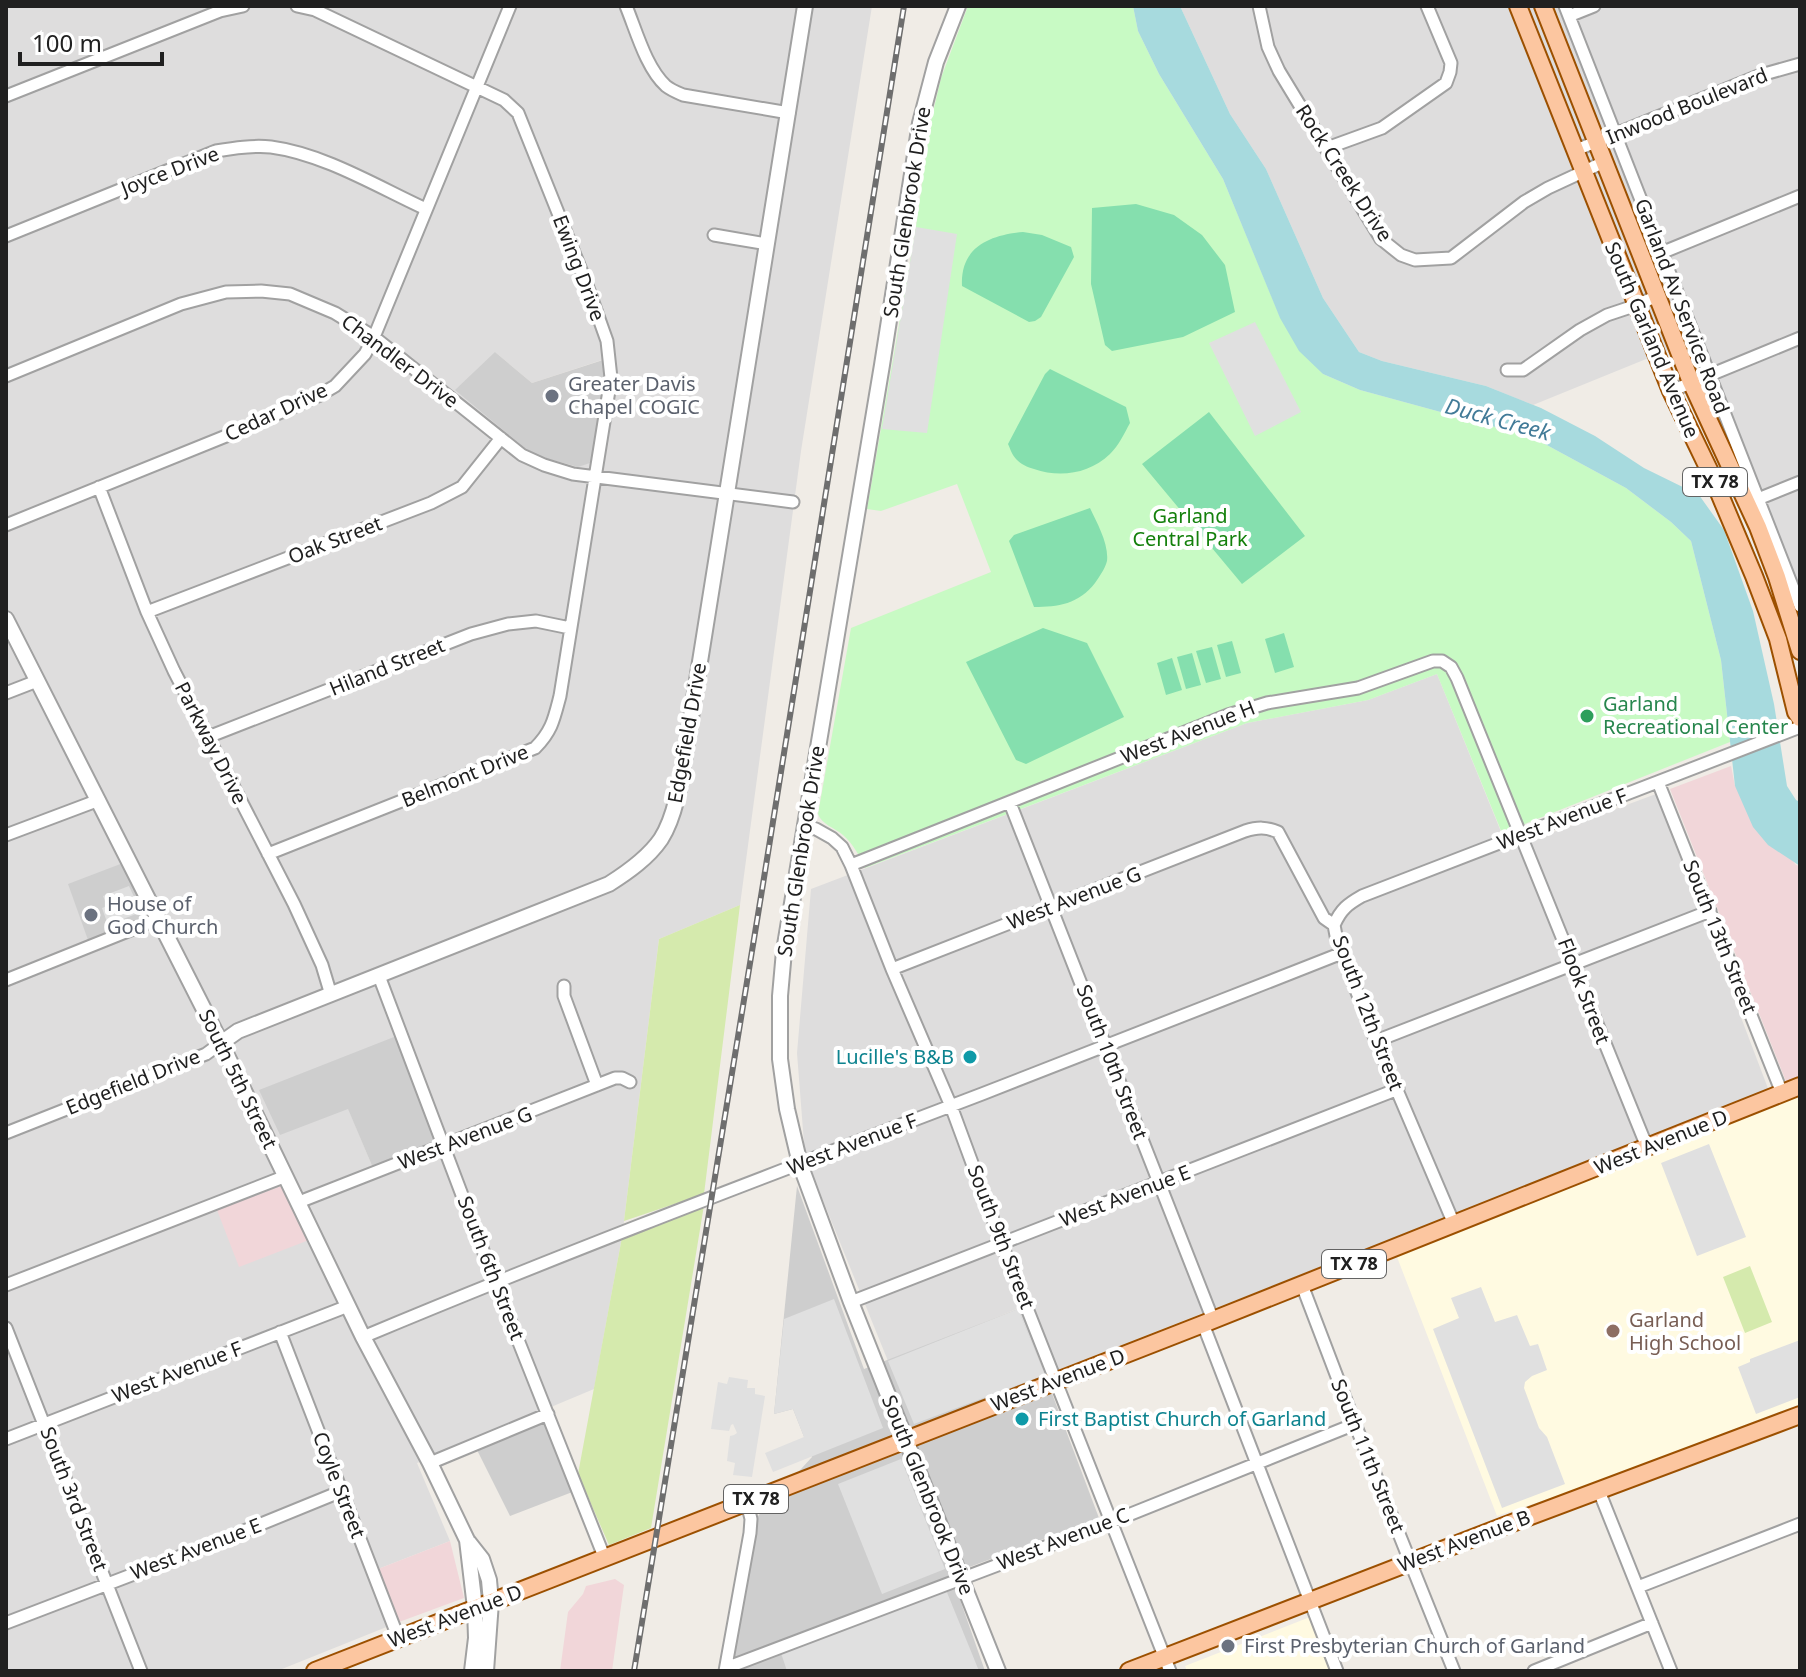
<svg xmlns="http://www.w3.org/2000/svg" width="1806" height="1677" font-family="'Noto Sans',sans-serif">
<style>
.residential{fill:#dedddd;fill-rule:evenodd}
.commercial{fill:#f1d6d9}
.education{fill:#fffae1}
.religious{fill:#cecece}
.grass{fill:#d5eaad}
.park{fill:#c8fac4}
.pitch{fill:#85dfae}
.parking{fill:#e0e0e0}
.water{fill:#a7dade}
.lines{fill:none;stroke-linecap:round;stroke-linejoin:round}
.minor-casing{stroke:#a1a1a1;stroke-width:15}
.tertiary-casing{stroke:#a1a1a1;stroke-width:18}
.primary-casing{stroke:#9c5000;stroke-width:20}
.minor{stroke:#fff;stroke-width:11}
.tertiary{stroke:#fff;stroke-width:14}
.primary{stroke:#fcc6a0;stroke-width:16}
.rail-casing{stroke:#6e6e6e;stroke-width:6}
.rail{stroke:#fff;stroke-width:3;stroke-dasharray:9;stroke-linecap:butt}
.worship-dot{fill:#6b7280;stroke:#fff;stroke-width:3}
.leisure-dot{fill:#2e9e5b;stroke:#fff;stroke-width:3}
.culture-dot{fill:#0f9aa8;stroke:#fff;stroke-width:3}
.education-dot{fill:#8d6e63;stroke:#fff;stroke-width:3}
.labels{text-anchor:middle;stroke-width:8;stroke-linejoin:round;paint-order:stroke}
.shield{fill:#fff;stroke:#636363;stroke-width:2}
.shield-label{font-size:18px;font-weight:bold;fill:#202020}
.street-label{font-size:20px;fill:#202020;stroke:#fff}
.worship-label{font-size:20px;fill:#5b616d;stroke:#fff;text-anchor:start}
.park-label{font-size:20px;fill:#14800c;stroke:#fff}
.leisure-label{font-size:20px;fill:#27864d;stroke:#fff;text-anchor:start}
.culture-label{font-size:20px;fill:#0d838f;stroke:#fff;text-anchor:end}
.education-label{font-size:20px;fill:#785e54;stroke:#fff;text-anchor:start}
.water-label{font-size:22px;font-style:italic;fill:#427b98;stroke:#fff}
</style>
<rect width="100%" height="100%" fill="#f0ece6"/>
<path class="residential" d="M6 6H872L801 451 740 905 659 939 622 1237 594 1389 417 1463 450 1541 378 1569 399 1622 277 1671H6ZM495 352 532 383 605 359 578 467 541 457 526 449ZM348 1108 438 1141 373 1168Z
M1180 6H1800V623L1688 342 1533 405 1486 386 1382 361 1359 352 1323 298 1266 169 1230 114Z
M1437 674 1508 849 1656 794 1769 1091 1045 1375 1017 1309 888 1361 805 1156 797 1053 811 889 1247 723 1368 700Z"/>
<path class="commercial" d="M1731 766 1735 786 1796 865 1800 866V1079L1787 1084 1670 789Z
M281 1186 309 1240 239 1267 217 1210Z
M450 1541 464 1598 399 1622 378 1569Z
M615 1579 624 1585 612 1671H560L568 1612 583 1594 586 1586Z"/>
<path class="education" d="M1800 1095V1404L1577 1489 1497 1516 1397 1257Z
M1310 1617 1331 1671H1187L1185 1666Z"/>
<path class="religious" d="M495 352 532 383 606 359 607 381 593 462 578 467 541 457 526 449 455 390Z
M123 863 151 915 88 940 68 884Z
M399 1035 439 1141 373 1168 348 1109 280 1135 259 1090Z
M797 1186 864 1369 1018 1309 1045 1375 1099 1518 951 1574 985 1671H732L743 1596 758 1516 812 1457 793 1409 774 1414Z
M542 1411 575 1491 510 1516 472 1440Z"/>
<path class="grass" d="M740 905 704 1194 624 1221 659 939Z
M704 1205 651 1528 609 1545 578 1474 622 1237Z
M1750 1266 1772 1322 1745 1333 1723 1277Z"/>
<path class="park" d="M968 6H1133L1138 31 1159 74 1223 179 1280 317 1323 374 1360 390 1532 437 1626 488 1671 522 1691 541 1721 660 1730 742 1502 833 1437 674 1368 700 1247 723 865 868C860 856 853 844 843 835 834 827 822 825 818 814L851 628 991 572 957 484 881 511 867 509 916 227 930 125 941 78Z"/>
<path class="pitch" d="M1136 204 1174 215 1202 235 1225 265 1235 312 1183 337 1112 351 1105 345 1091 284 1092 208Z
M1023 232 1042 235 1071 247 1074 257 1041 317 1035 321 1029 322 962 286C960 247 990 235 1023 232Z
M1050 369 1126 407 1130 423C1124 434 1119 445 1110 454 1089 474 1060 478 1034 469 1026 467 1017 462 1013 455 1011 452 1010 448 1008 444L1045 374Z
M1209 412 1305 536 1242 584 1142 464Z
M1090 508C1097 523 1109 544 1107 561 1105 569 1099 577 1095 583 1079 604 1058 607 1034 607L1009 541 1014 535Z
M1043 628 1087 643 1124 717 1026 764 1016 760 966 662Z
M1284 633 1294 667 1275 673 1265 639Z
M1232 641 1241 673 1226 677 1217 645Z
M1212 647 1221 679 1206 683 1196 651Z
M1192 653 1201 685 1186 689 1177 657Z
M1172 658 1182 690 1166 695 1157 663Z"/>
<path class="parking" d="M916 227 957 234 927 433 882 429Z
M1255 322 1301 412 1255 436 1209 343Z
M129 886 141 912 108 925 102 908 107 906 103 896Z
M1709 1144 1746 1237 1697 1256 1661 1163Z
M1481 1287 1495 1322 1517 1315 1530 1346 1538 1344 1547 1370 1532 1376 1525 1382 1524 1388 1539 1428 1547 1437 1565 1484 1502 1508 1433 1329 1459 1318 1451 1298Z
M834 1299 883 1428 773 1472 765 1453 804 1437 793 1409 774 1414 784 1319Z
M1018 1309 1045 1375 914 1424 888 1361Z
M1800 1340V1397L1756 1414 1738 1367 1750 1362V1359Z
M729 1377 748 1380 747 1388H755V1394L765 1396 752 1477 733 1475 735 1463 727 1461 730 1436 734 1435 737 1433 733 1424 731 1425 729 1431 711 1429 718 1382 727 1384Z
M901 1459 945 1569 882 1594 838 1484Z
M946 1590 979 1671H787L781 1653Z"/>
<path class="water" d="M1133 6H1180L1230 114 1266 169 1323 298 1359 352 1382 361 1486 386 1541 408 1595 436 1644 468 1699 495 1724 530 1753 611 1774 704 1787 786 1796 800 1800 802V866L1768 845 1753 827 1735 786 1721 660 1691 541 1671 522 1626 488 1532 437 1360 390 1323 374 1299 351 1280 318 1223 179 1159 74 1138 31Z"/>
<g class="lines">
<g class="minor-casing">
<path id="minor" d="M626 6C636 30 646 68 666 86 671 90 676 92 683 95L789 113
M1259 6 1268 47 1279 71 1381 239 1401 255 1415 260 1451 258 1524 202 1548 188 1604 162
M1565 6 1800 606
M1569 16 1594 6
M6 96 220 11 243 6
M1327 148 1382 128 1446 83 1450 72 1451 63 1427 6
M1576 150 1761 75 1800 64
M714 235 767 244
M6 236 216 151C234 148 253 145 271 147 324 154 378 187 426 209
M1661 253 1800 196
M1507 370H1523L1580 330 1607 315 1637 305 1657 296
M6 376 181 304 226 292 261 291 290 294 335 313 374 337 522 455 544 465 573 474 793 502
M1671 391 1800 338
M99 487 147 612 174 671 294 904 322 965 331 995
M1758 499 1800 482
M6 525 236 432 318 396 335 386 365 354 374 337 510 6
M147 612 431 503 462 487 501 438
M6 693 37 681
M208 737 471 634 508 624 536 621 570 628
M1658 782 1782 1093
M1010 803 1213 1320
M804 825 816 829 832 838 842 847 851 865 892 969 951 1106 1006 1255 1170 1671
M6 835 99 800
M268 854 535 748C552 731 554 719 560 696L611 378 607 341 587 285 518 113 504 100 315 10 297 6
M851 865 1228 715 1267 703 1358 688 1433 661H1442L1451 667 1457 678 1647 1147
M1334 925C1341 909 1348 904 1362 896L1800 727
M892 969 1245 831C1258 827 1266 827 1278 832L1324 918 1334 925 1337 941 1376 1041 1454 1224
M379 976 495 1282 605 1559
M6 980 158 919
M564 986V996L597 1085
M1376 1041 1710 911
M6 1133 206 1054 221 1043
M299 1202 615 1078H622L630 1082
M6 1285 286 1176
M1302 1285 1355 1424 1454 1671
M851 1302 1398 1089
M1203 1324 1337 1671
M6 1328 141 1671
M280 1332 398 1637
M363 1337C568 1251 775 1173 982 1094 1102 1048 1222 1000 1342 953
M6 1439 348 1306
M430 1463 548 1414
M1599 1491 1671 1671
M1638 1587 1800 1524
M6 1623 207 1546 342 1491
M726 1668 1111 1522 1355 1424
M725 1671 750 1533 751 1519 747 1503
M1534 1671 1652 1623"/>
</g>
<g class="tertiary-casing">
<path id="tertiary" d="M958 6 936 62 920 123 882 365 784 951 780 996V1059L787 1109 800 1164 851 1302 998 1671
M6 619 221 1043 363 1337 430 1463 467 1540 482 1559 489 1580 491 1602 486 1671
M221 1043 238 1031 609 884C628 872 648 858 661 839 680 809 683 759 690 724L805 6
M467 1540 475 1608 476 1638 472 1671"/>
</g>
<g class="primary-casing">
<path id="primary" d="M1518 6 1671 391 1712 476 1754 576 1778 639 1796 712 1800 718
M1543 6 1691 382 1758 527 1777 577 1800 651
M315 1671 1203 1324 1800 1086
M1129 1671 1504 1526 1800 1415"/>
</g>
<use href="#minor" class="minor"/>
<use href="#tertiary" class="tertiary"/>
<use href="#primary" class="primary"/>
<g class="rail-casing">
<path id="rail" d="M634 1671 763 884 904 6"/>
</g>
<use href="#rail" class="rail"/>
</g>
<g class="worship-dot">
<circle cx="552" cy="396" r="8"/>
<circle cx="91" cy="915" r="8"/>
<circle cx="1228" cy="1646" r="8"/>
</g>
<circle class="leisure-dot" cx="1587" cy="716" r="8"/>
<g class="culture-dot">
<circle cx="970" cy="1057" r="8"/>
<circle cx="1022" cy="1419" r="8"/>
</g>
<circle class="education-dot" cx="1613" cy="1331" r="8"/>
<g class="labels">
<g class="shield">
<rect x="1683" y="468" width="64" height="28" rx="6"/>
<rect x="1322" y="1250" width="64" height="28" rx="6"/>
<rect x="724" y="1485" width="64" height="28" rx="6"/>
</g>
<g class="shield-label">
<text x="1715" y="488">TX 78</text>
<text x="1354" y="1270">TX 78</text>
<text x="756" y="1505">TX 78</text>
</g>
<g class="street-label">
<text transform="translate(1687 106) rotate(-22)" y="7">Inwood Boulevard</text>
<text transform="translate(170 171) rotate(-21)" y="7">Joyce Drive</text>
<text transform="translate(1344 173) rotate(57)" y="7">Rock Creek Drive</text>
<text transform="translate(907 212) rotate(-81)" y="7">South Glenbrook Drive</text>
<text transform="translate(579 268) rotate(69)" y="7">Ewing Drive</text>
<text transform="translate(1682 306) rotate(69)" y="7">Garland Av Service Road</text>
<text transform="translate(1652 340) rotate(67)" y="7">South Garland Avenue</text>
<text transform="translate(400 361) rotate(37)" y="7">Chandler Drive</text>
<text transform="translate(276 412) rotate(-25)" y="7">Cedar Drive</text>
<text transform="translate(335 540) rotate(-21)" y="7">Oak Street</text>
<text transform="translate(387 667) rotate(-22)" y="7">Hiland Street</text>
<text transform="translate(1188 732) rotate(-21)" y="7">West Avenue H</text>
<text transform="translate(687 733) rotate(-80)" y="7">Edgefield Drive</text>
<text transform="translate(211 743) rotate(63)" y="7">Parkway Drive</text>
<text transform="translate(465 776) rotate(-22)" y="7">Belmont Drive</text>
<text transform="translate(1562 819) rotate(-21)" y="7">West Avenue F</text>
<text transform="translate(801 851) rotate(-81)" y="7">South Glenbrook Drive</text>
<text transform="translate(1074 898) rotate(-21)" y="7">West Avenue G</text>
<text transform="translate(1720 937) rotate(68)" y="7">South 13th Street</text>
<text transform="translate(1584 991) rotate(69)" y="7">Flook Street</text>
<text transform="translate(1368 1013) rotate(69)" y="7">South 12th Street</text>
<text transform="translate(1112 1062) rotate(69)" y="7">South 10th Street</text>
<text transform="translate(238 1079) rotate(64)" y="7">South 5th Street</text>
<text transform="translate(133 1082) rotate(-22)" y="7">Edgefield Drive</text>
<text transform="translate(465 1138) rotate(-21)" y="7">West Avenue G</text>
<text transform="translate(1661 1142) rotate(-22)" y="7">West Avenue D</text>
<text transform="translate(852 1144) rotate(-21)" y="7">West Avenue F</text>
<text transform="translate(1125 1196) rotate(-21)" y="7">West Avenue E</text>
<text transform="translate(1001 1237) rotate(69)" y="7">South 9th Street</text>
<text transform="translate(491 1268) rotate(69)" y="7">South 6th Street</text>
<text transform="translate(177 1372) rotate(-21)" y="7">West Avenue F</text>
<text transform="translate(1058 1380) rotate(-21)" y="7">West Avenue D</text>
<text transform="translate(1368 1456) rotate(68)" y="7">South 11th Street</text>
<text transform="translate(339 1485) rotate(69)" y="7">Coyle Street</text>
<text transform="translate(928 1495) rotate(68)" y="7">South Glenbrook Drive</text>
<text transform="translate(74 1499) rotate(69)" y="7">South 3rd Street</text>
<text transform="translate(1063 1539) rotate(-21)" y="7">West Avenue C</text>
<text transform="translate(1464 1541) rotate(-21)" y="7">West Avenue B</text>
<text transform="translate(196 1549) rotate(-21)" y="7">West Avenue E</text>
<text transform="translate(455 1616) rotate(-21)" y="7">West Avenue D</text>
</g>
<g class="worship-label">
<text x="568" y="391">Greater Davis<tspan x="568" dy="23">Chapel COGIC</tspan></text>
<text x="107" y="911">House of<tspan x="107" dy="23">God Church</tspan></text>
<text x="1244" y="1653">First Presbyterian Church of Garland</text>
</g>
<g class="park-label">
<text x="1190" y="523">Garland<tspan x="1190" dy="23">Central Park</tspan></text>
</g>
<g class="leisure-label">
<text x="1603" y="711">Garland<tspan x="1603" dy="23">Recreational Center</tspan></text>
</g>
<g class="culture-label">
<text x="954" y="1064">Lucille's B&amp;B</text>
<text x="1038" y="1426" text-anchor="start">First Baptist Church of Garland</text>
</g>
<g class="education-label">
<text x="1629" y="1327">Garland<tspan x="1629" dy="23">High School</tspan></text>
</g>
<g class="water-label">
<text transform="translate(1498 419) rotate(15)" y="8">Duck Creek</text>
</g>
</g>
<rect width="1806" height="1677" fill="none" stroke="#202020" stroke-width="16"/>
<path d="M20 52v12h142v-12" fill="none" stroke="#202020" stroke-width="4"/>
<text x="32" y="52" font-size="24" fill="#202020" stroke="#ffffff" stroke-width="6" paint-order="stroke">100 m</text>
</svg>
